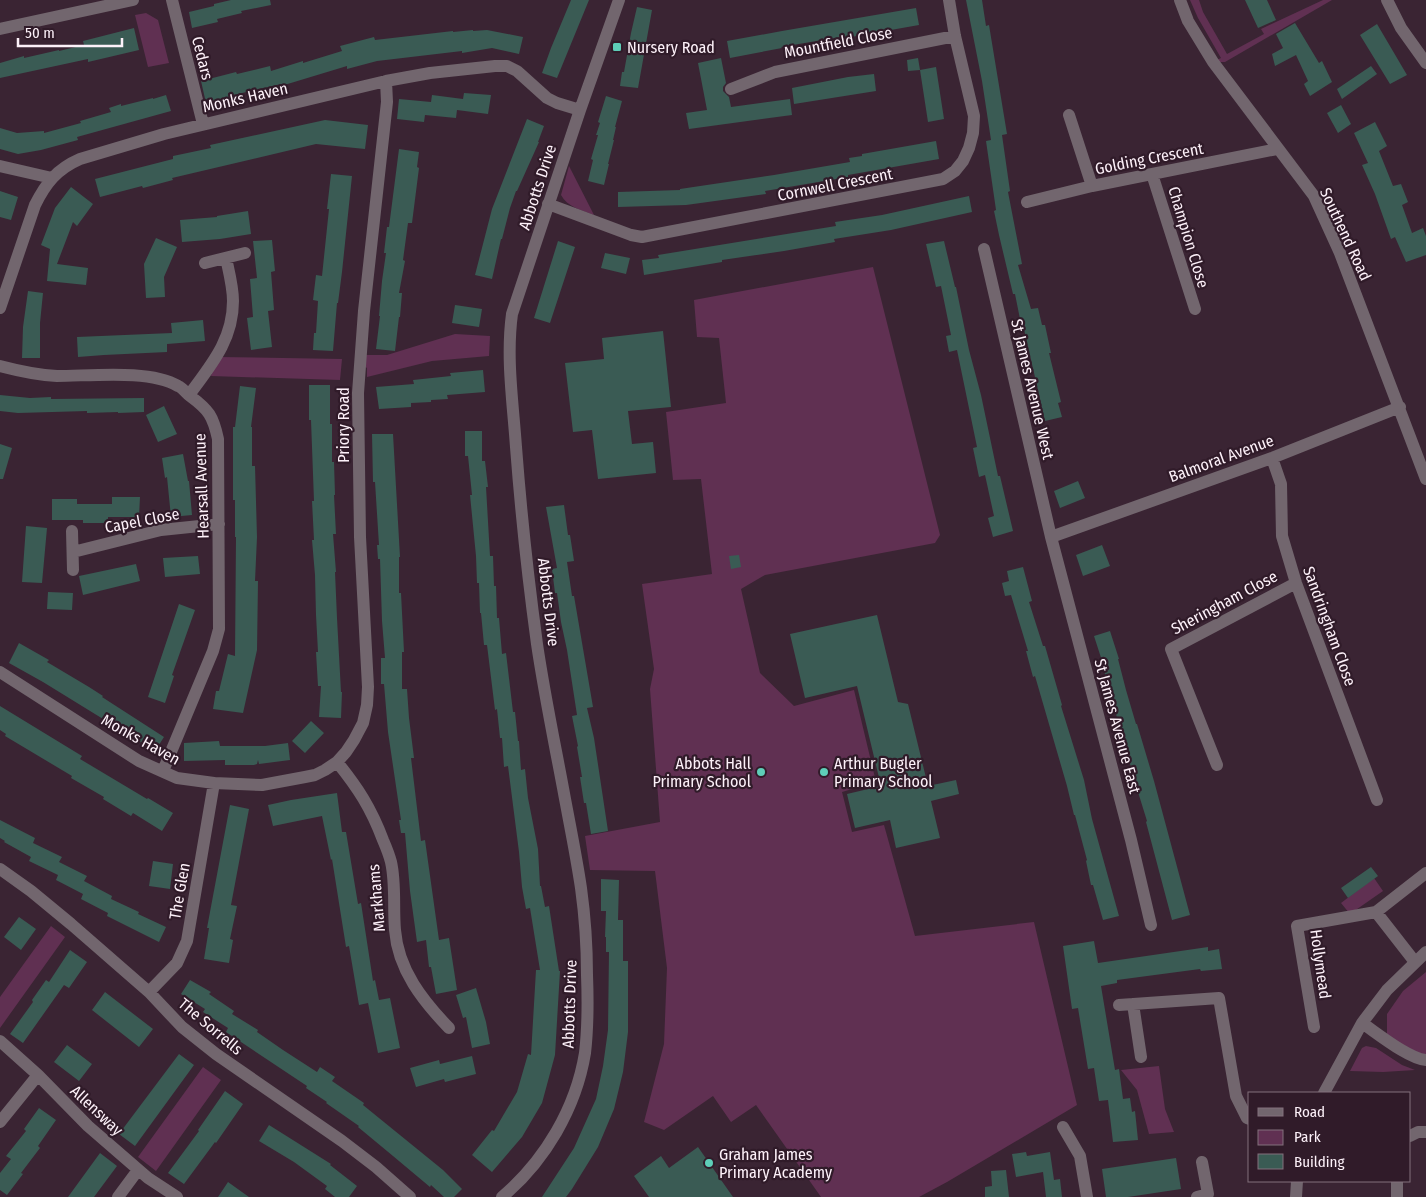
<svg xmlns="http://www.w3.org/2000/svg" width="1426" height="1197" font-family="'Fira Sans Condensed',sans-serif">
<style>
.green{fill:#603052}
.building{fill:#3a5b54}
.lines{fill:none;stroke-linecap:round;stroke-linejoin:round}
.minor{stroke:#72666e;stroke-width:12}
.poi-dot{fill:#5eceb8;stroke:#301b29;stroke-width:2}
.labels{text-anchor:middle;stroke-width:4.5;stroke-linejoin:round;paint-order:stroke}
.street-label{font-size:16px;fill:#fdf1f9;stroke:#301b29}
.poi-label{font-size:16px;fill:#fdf1f9;stroke:#301b29;text-anchor:start}
</style>
<rect width="100%" height="100%" fill="#3a2433"/>
<path class="green" d="M1190 0H1199L1203 12 1227 54 1264 34 1261 29 1323 0H1332L1225 62H1213L1221 58 1198 18Z
M146 13 158 20 169 63 148 67 135 15Z
M569 166 594 215C582 210 567 207 561 195Z
M873 267 940 535 935 543 765 575 741 589 760 673 794 706 854 690 876 782 842 792 852 832 884 825 915 936 1034 922 1077 1105 947 1182 919 1197H821L756 1105 731 1122 713 1096 664 1130 644 1122 664 1044 667 968 655 871 590 870 585 836 660 822 650 689 654 669 642 584 712 574 701 479 673 480 666 412 726 403 719 338 697 337 694 300Z
M455 334 490 336 489 356 432 361 367 377V368L363 365 364 355H387Z
M217 357 342 359 340 380 211 376Z
M1374 878 1383 891 1350 914 1341 903Z
M51 926 65 937 0 1028V997Z
M1426 972V1060L1387 1039V1014L1403 991Z
M1366 1046 1376 1048 1402 1065 1415 1070 1383 1072 1350 1071 1362 1048Z
M1159 1066 1165 1109 1174 1132 1149 1134 1137 1090 1121 1070Z
M203 1067 221 1080 156 1171 138 1157Z"/>
<path class="building" d="M231 0H270L271 5 241 11 242 13 217 19 218 22 192 28 189 12 214 6V4Z
M571 0H589L557 78 542 73 551 48Z
M966 0H982L986 26 989 25 1007 134 1002 135 1010 191 1008 192 1022 264 1018 265 1031 309 1038 308 1042 325H1045L1051 353H1049L1061 402 1058 403 1062 417 1045 421 1024 329H1022L1015 294H1013L999 235 994 211 996 210 986 141 991 140 982 81Z
M1245 0H1267L1276 20 1258 28Z
M637 7 652 10 638 88 620 86 622 72H624L631 33Z
M916 8 919 25 840 39V37L781 47 782 48 730 58 727 41 782 31Z
M1295 23 1319 63 1322 61 1332 82 1310 96 1304 84 1308 81 1296 55 1275 66 1272 54 1283 48 1276 34Z
M1377 24 1407 75 1390 84 1360 35Z
M134 28 139 50 88 62V59L0 78V63L24 56V58L59 50V51L84 45 83 41Z
M473 30V31L487 30 523 37 519 54 492 48 462 53V51L377 61 347 69V66L281 86V84L242 93 206 103 201 81 236 72 237 74 270 66 271 71 303 61V63L342 51 340 46 374 37 375 40 453 31V32Z
M721 58 726 83 723 87V91L729 97 731 107 790 99 792 115 689 129 686 113 707 110 698 63Z
M918 58 920 70 908 71 907 60Z
M1371 66 1377 74 1342 99 1337 89Z
M936 67 944 119 928 122 920 70Z
M874 74 876 91 794 104 792 88 848 77Z
M464 93 491 95 488 114 457 110 456 118 425 115 424 122 397 119 399 99 431 102 432 95 463 99Z
M166 95 171 111 77 137 78 140 41 150 18 154 0 149V128L17 133 44 131V133L81 123 80 121 111 112 109 108 121 104V106L153 98V99Z
M606 96 622 101 615 127H616L613 140H614L608 164H609L604 185 588 181 593 160 591 159 598 135H596L600 123 598 122Z
M1341 105 1351 124 1338 133 1327 113Z
M527 119 544 126 538 142H539L517 191H516L510 208 502 239H501L492 279 475 275 492 209Z
M325 120 368 125 365 149 316 144 172 178 173 180 143 188 142 186 100 197 95 179 173 159V156L211 148 210 145Z
M1375 122 1387 146 1379 151 1393 186 1401 184 1408 202 1402 205 1412 233 1423 228 1426 236V255L1406 262 1395 237 1391 239 1375 194 1362 165 1368 163 1354 133Z
M936 141 939 159 848 175V177L765 191 766 194 686 205 618 207V192L680 190V189L774 175 850 162 849 158 862 156V154Z
M399 149 419 152 417 167 419 168 412 223H408L403 260 405 261 399 293H402L400 317H399L395 351 376 349 380 316H379L382 281 386 253H384L387 227H389Z
M331 174 352 176 342 272 338 303H337L333 351 313 350 314 333H316L318 301 313 300 316 275 322 276 329 209H327Z
M71 187 93 204 77 226 73 222 57 264 88 268 86 285 47 281 50 249 41 245 55 208Z
M0 191 18 197 11 220 0 217Z
M969 196 972 212 891 230 834 239 835 242 784 251 722 260V262L644 275 642 260 659 258 658 255 836 226 835 222 882 215Z
M248 211 251 234 220 239 182 242 180 220 217 217V216Z
M156 238 177 247 164 277 165 297 146 298 144 264Z
M272 240 275 271 271 272 274 310 268 311 272 347 251 350 247 318 253 317 250 279 257 278 253 241Z
M558 241 575 247 550 323 534 318Z
M944 241 955 287H956L969 350 981 395 998 476H1000L1013 531 993 537 988 518 994 516 985 475 979 477 973 448 977 447 957 350 949 352 946 336 951 335 941 286 936 287 926 244Z
M605 253 630 258 626 274 601 268Z
M28 291 43 293 40 323V358H22L23 327Z
M455 305 482 309 479 327 452 323Z
M203 320 205 341 167 344V352L104 355 78 357 77 337 172 333 171 323Z
M663 331 671 407 628 411 632 444 653 442 656 473 598 479 592 430 573 432 565 363 604 359 602 338Z
M483 370 485 392 447 395 448 399 431 400V402L411 403V407L379 409 376 387 414 384 413 380 451 376 450 373Z
M309 385H330V424H332V462H334L335 495H334L336 534H333L336 572H335L337 618 341 692H342L341 718 319 717 321 686H318L316 652H318L316 615 315 575 312 540H314L312 501H314L311 420H309Z
M240 386 256 388 251 427H252V466H255L257 537 255 581H258L257 650 243 713 213 709 216 691H219L228 654 235 656 236 537H235V500H233V427H235Z
M0 395 30 398 51 397V399L144 398V412L118 413V412L87 413V411L18 413 0 411Z
M164 406 177 434 158 442 146 415Z
M465 431H482V461H485L488 487H486L490 556H493L494 586H496L497 618H499L502 654 506 653 513 712H515L518 741H519L521 770 525 769 528 798 538 849 540 886H541L545 907 549 906 559 971H560L555 1055 542 1103 522 1137 492 1172 472 1155 492 1130 494 1131 517 1092 528 1054 531 1055 536 970H540L530 908 526 909 522 887 519 852 508 766 504 767 502 738H500L497 709 495 710 487 645H484L481 613H480L479 583H477L476 556 470 495H472L468 456H465Z
M372 434H393L400 557H399V593H401L404 652H402V689H407L409 718 414 758H411L421 841 425 840 439 940 449 938 457 990 436 994 431 967H429L426 940 417 942 410 891 405 833H401L399 820H401L388 732 384 684H381V658H385L382 621 380 559H378L377 545H379L375 482H373Z
M0 444 12 448 3 479H0Z
M183 454 188 481H189L192 515 171 517 167 477 165 478 162 458Z
M1078 481 1085 498 1060 508 1054 491Z
M112 497H140L139 517H108V523H83V520H52V499H77V504H112Z
M564 505 568 535H570L574 561 567 562 572 596H574L593 707 587 708 594 738 608 831 591 834 586 803H584L580 777H582L577 747 578 746 572 716 577 715 567 650 561 622 557 593H555L552 569 557 568 546 507Z
M26 526 47 528 42 583 22 582Z
M1102 545 1110 566 1083 576 1076 555Z
M739 555 741 567 731 569 729 556Z
M198 556 200 574 165 577 163 558Z
M136 564 140 581 83 595 79 576Z
M1023 567 1032 601 1029 602 1043 646H1045L1062 705 1061 706 1084 780 1092 819 1119 916 1103 920 1093 885H1091L1086 861 1087 860 1075 815H1074L1067 786 1035 676 1033 677 1026 651H1028L1011 595 1005 596 1002 583 1009 581 1007 571Z
M48 592 73 593 72 610 47 609Z
M179 604 195 610 172 675 174 676 165 703 148 697Z
M877 615 898 702 908 704 928 786 956 780 959 794 931 801 940 838 896 848 890 820 855 828 847 794 881 786 857 686 805 698 790 634Z
M1110 631 1119 659H1118L1126 690 1136 724H1137L1154 781 1190 915 1172 920 1146 822 1147 821 1138 792 1139 791 1129 761 1103 667H1104L1094 636Z
M19 643 49 660 47 662 89 687 103 696 102 697 164 737 155 751 43 682 9 663Z
M0 706 82 756 80 759 147 799 148 798 173 813 162 831 133 813 131 816 103 799 104 797 71 778 72 776 5 736 6 734 0 730Z
M311 721 324 733 305 753 292 741Z
M219 741 220 746H265L288 743 290 760 259 764 258 760 257 764 254 765H225V760L184 761V743Z
M337 793 342 832H346L358 904 361 903 373 981 375 980 379 1000 390 998 400 1048 378 1053 368 1003 359 1005 349 946 346 947 332 859 331 860 322 816 273 826 268 805 291 800Z
M230 805 249 809 231 905 237 906 230 939 233 940 229 963 204 959 209 928H207Z
M0 820 35 838 33 843 62 857 59 862 87 876 84 881 112 896 111 899 139 912 138 914 166 927 159 942 107 916 108 913 81 899 83 894 56 880 58 875 29 861 31 857 4 842 5 841 0 838Z
M153 861 173 864 170 889 149 886Z
M1371 867 1378 876 1348 898 1341 888Z
M601 879 619 880 618 920H623V961H628V1032L623 1072 614 1109 598 1147 572 1189 566 1197H542L574 1148 596 1099 603 1066 608 1030 609 952H606V937H605L606 911H601Z
M19 917 36 929 21 950 4 937Z
M1094 941 1098 963 1208 947V951L1219 949 1222 969 1201 971 1200 969 1117 980V983L1101 986 1115 1070 1119 1069 1123 1099 1130 1098 1132 1112 1135 1111 1138 1140 1113 1142 1108 1100 1099 1101 1094 1068 1088 1069 1078 1008 1072 1009 1063 946Z
M70 950 87 962 69 988 64 985 23 1043 10 1034 33 1002 32 1000 46 980 49 982Z
M190 980 211 992 209 994 234 1011 232 1014 258 1030 257 1032 283 1050 317 1072 320 1067 335 1077 332 1081 364 1103 363 1105 443 1170 462 1189 454 1197H444L431 1185 430 1187 393 1156 358 1127 359 1126 326 1103 327 1102 306 1088 307 1086 226 1032 228 1028 203 1012 205 1009 181 994Z
M476 988 486 1022 490 1044 472 1048 466 1017 463 1018 456 995Z
M105 992 153 1029 139 1047 92 1010Z
M67 1045 92 1064 79 1081 54 1062Z
M179 1054 194 1065 135 1146 119 1134Z
M472 1056 476 1074 445 1082 444 1079 416 1087 410 1068 439 1060 440 1064Z
M225 1091 243 1104 216 1143 215 1142 184 1184 168 1173 199 1131 198 1130Z
M39 1108 56 1120 38 1146 40 1148 21 1173 23 1174 7 1195 0 1190V1173L11 1159 6 1156 26 1131 24 1129Z
M269 1125 331 1164 330 1165 357 1186 349 1197H335L325 1189 327 1186 294 1162 259 1141Z
M698 1147 733 1197H649L634 1176 661 1156 669 1168Z
M1026 1152 1027 1156 1050 1152 1054 1180 1060 1179 1062 1197H1046L1043 1172 1016 1177 1012 1154Z
M100 1153 117 1166 94 1197H68Z
M1176 1158 1181 1189 1128 1197H1106L1102 1169Z
M1006 1170 1009 1197H985V1187L992 1186 991 1171Z
M228 1182 249 1197H218Z"/>
<g class="lines">
<path class="minor" d="M172 0 203 124
M1180 0 1188 21 1213 62 1314 196 1340 253 1426 479
M1387 0 1401 28 1426 63
M0 29 133 0
M731 89 775 72 955 36
M1069 115 1092 186
M0 166 52 178
M1152 174 1195 309
M1027 202 1092 186 1277 149
M548 204 631 235 642 237 943 179 955 171 963 161 969 148 973 133 974 116 955 36 949 0
M984 249 1051 537 1131 840 1151 925
M205 263 245 253
M0 308 35 205C46 183 57 169 80 159L164 134 386 81 430 73 495 66H507L517 71 547 98 557 103 580 110
M0 366C19 371 37 375 57 376 90 376 150 369 178 386 183 388 186 393 190 396 209 410 213 416 218 439L219 629 213 651 163 771
M189 395C211 365 233 340 233 301 233 287 229 272 226 258
M1272 458 1281 484 1282 536 1296 583 1377 800
M72 531 73 570
M1051 537 1272 458 1400 407
M73 552 161 530 219 524
M0 672 139 761 177 778 214 783 262 785 305 777 315 775 325 770 337 762 346 752 354 740 363 723 367 705 368 687 360 537 358 393 364 311 387 102 386 81
M337 762C358 788 371 808 383 840 386 847 389 854 391 862 396 884 393 907 395 930 398 970 423 1001 449 1028
M1217 765 1171 649 1296 583
M0 869 31 891 71 924 149 992 182 1027 216 1054 342 1141 376 1167 410 1197
M1376 912 1415 962
M149 992 177 963 187 941 214 783
M1133 1004 1141 1057
M1119 1005 1219 998 1236 1096 1247 1118 1250 1119
M1362 1023C1377 1033 1409 1059 1426 1060
M1314 1027 1297 926 1376 912 1426 873
M0 1041 38 1075 88 1126 148 1178 177 1197
M1324 1093 1362 1023 1387 990 1426 952
M0 1122 38 1075
M1063 1127 1080 1156 1087 1197
M1410 1136 1418 1132H1426
M118 1197 138 1170
M502 1197C545 1161 576 1108 585 1053 588 1027 588 1001 587 975 587 945 585 917 581 888 576 854 569 821 563 788 554 740 544 692 537 644 528 578 521 513 516 447 513 403 506 358 512 314L580 110 619 0
M1197 1197 1208 1194 1202 1162
M1296 1197 1297 1181
M1397 1197V1181"/>
</g>
<g class="poi-dot">
<rect x="612" y="42" width="10" height="10" rx="2.5"/>
<circle cx="761" cy="772" r="5"/>
<circle cx="824" cy="772" r="5"/>
<circle cx="709" cy="1163" r="5"/>
</g>
<g class="labels">
<g class="street-label">
<text transform="translate(838 42) rotate(-11)" y="6">Mountfield Close</text>
<text transform="translate(203 58) rotate(76)" y="6">Cedars</text>
<text transform="translate(245 97) rotate(-13)" y="6">Monks Haven</text>
<text transform="translate(1149 158) rotate(-11)" y="6">Golding Crescent</text>
<text transform="translate(835 184) rotate(-11)" y="6">Cornwell Crescent</text>
<text transform="translate(537 187) rotate(-72)" y="6">Abbotts Drive</text>
<text transform="translate(1346 234) rotate(65)" y="6">Southend Road</text>
<text transform="translate(1189 237) rotate(73)" y="6">Champion Close</text>
<text transform="translate(1033 389) rotate(77)" y="6">St James Avenue West</text>
<text transform="translate(343 425) rotate(-90)" y="6">Priory Road</text>
<text transform="translate(1221 458) rotate(-20)" y="6">Balmoral Avenue</text>
<text transform="translate(201 486) rotate(-92)" y="6">Hearsall Avenue</text>
<text transform="translate(142 520) rotate(-11)" y="6">Capel Close</text>
<text transform="translate(549 602) rotate(83)" y="6">Abbotts Drive</text>
<text transform="translate(1224 602) rotate(-28)" y="6">Sheringham Close</text>
<text transform="translate(1330 626) rotate(70)" y="6">Sandringham Close</text>
<text transform="translate(1118 726) rotate(75)" y="6">St James Avenue East</text>
<text transform="translate(141 739) rotate(29)" y="6">Monks Haven</text>
<text transform="translate(179 891) rotate(-80)" y="6">The Glen</text>
<text transform="translate(376 898) rotate(-95)" y="6">Markhams</text>
<text transform="translate(1321 964) rotate(82)" y="6">Hollymead</text>
<text transform="translate(569 1004) rotate(-88)" y="6">Abbotts Drive</text>
<text transform="translate(211 1026) rotate(40)" y="6">The Sorrells</text>
<text transform="translate(97 1110) rotate(43)" y="6">Allensway</text>
</g>
<g class="poi-label">
<text x="627" y="53">Nursery Road</text>
<text x="751" y="769" text-anchor="end">Abbots Hall<tspan x="751" dy="18">Primary School</tspan></text>
<text x="834" y="769">Arthur Bugler<tspan x="834" dy="18">Primary School</tspan></text>
<text x="719" y="1160">Graham James<tspan x="719" dy="18">Primary Academy</tspan></text>
</g>
</g>
<rect x="1248" y="1092" width="162" height="90" fill="#301b29" stroke="#82717c"/>
<rect x="1258" y="1108" width="25" height="8" fill="#72666e" stroke="#82717c"/>
<text x="1294" y="1117" font-size="15" fill="#fdf1f9">Road</text>
<rect x="1258" y="1130" width="25" height="15" fill="#603052" stroke="#82717c"/>
<text x="1294" y="1142" font-size="15" fill="#fdf1f9">Park</text>
<rect x="1258" y="1154" width="25" height="15" fill="#3a5b54" stroke="#82717c"/>
<text x="1294" y="1167" font-size="15" fill="#fdf1f9">Building</text>
<path d="M18 38v8h104v-8" fill="none" stroke="#fdf1f9" stroke-width="2.5"/>
<text x="25" y="38" font-size="15" fill="#fdf1f9" stroke="#301b29" stroke-width="4" paint-order="stroke">50 m</text>
</svg>
